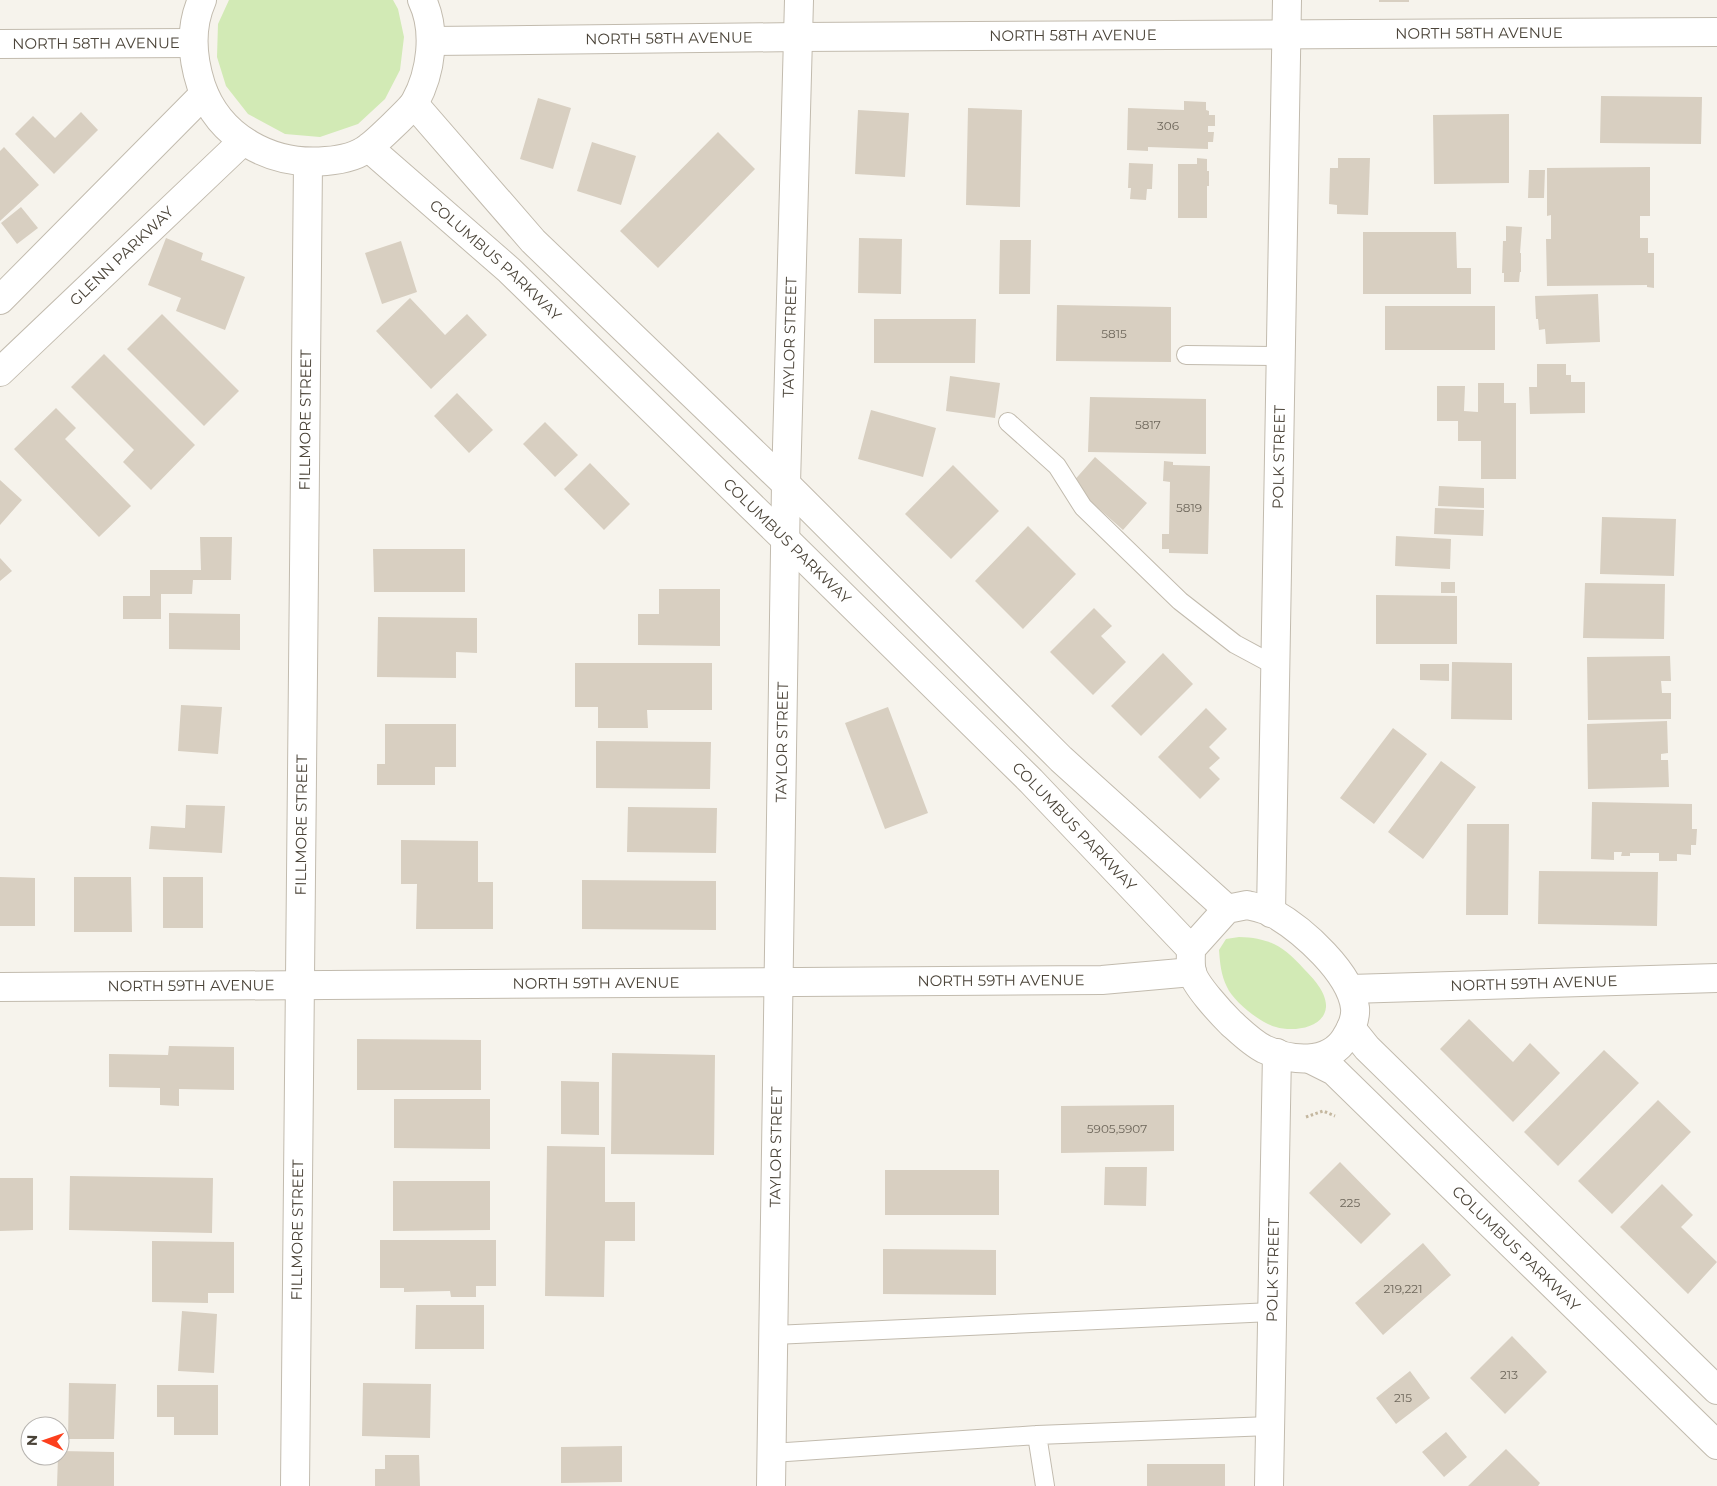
<svg xmlns="http://www.w3.org/2000/svg" width="1717" height="1486" font-family="Montserrat,sans-serif">
<style>
.green{fill:#d2eab5}
.building{fill:#d8cfc1}
.lines{fill:none;stroke-linecap:round;stroke-linejoin:round}
.lane-casing{stroke:#c2bbae;stroke-width:20}
.street-casing{stroke:#c2bbae;stroke-width:30}
.path{stroke:#c4b79f;stroke-width:3;stroke-dasharray:2.5 2.5;stroke-linecap:butt}
.lane{stroke:#fff;stroke-width:18}
.street{stroke:#fff;stroke-width:28}
.labels{text-anchor:middle;stroke-width:5;stroke-linejoin:round;paint-order:stroke}
.number-label{font-size:12px;fill:#6e675b}
.street-label{font-size:15px;fill:#4b4439;stroke:#fff}
</style>
<rect width="100%" height="100%" fill="#f6f3ec"/>
<path class="green" d="M229 0H393L398 9 404 37 400 70 385 99 358 124 320 137 285 134 248 114 226 86 217 57 218 24Z
M1239 937C1270 938 1283 946 1304 969 1313 978 1327 993 1326 1007 1324 1029 1292 1032 1276 1027 1260 1023 1233 1001 1227 987 1221 975 1220 963 1219 950L1226 939Z"/>
<path class="building" d="M1379 0H1409V2H1379Z
M1601 96 1702 97 1701 144 1600 143Z
M538 98 571 108 553 169 520 159Z
M1184 101 1206 102V110L1209 111V115H1215V126H1208V132H1214L1213 142H1208V149L1148 147V151L1127 150 1128 108 1184 110Z
M968 108 1022 110 1020 207 966 205Z
M858 110 909 113 905 177 855 174Z
M81 112 98 130 54 174 15 134 33 116 55 138Z
M1509 114V183L1434 184 1433 115Z
M718 132 755 169 658 268 620 231Z
M592 142 636 156 621 205 577 191Z
M4 147 39 185 0 221V151Z
M1197 158 1207 159V171H1209V186H1207V218H1178V164H1197Z
M1338 158H1370L1368 215 1337 214V205L1329 204 1330 168H1338Z
M1129 163 1153 164 1152 189H1147L1146 200 1130 199 1131 188H1128Z
M1650 167V216H1640V238H1648V253H1654V288L1647 287V285L1547 286 1546 239H1551V215L1547 216V168Z
M1529 170H1545L1544 198H1528Z
M21 207 38 228 17 244 1 223Z
M1506 226 1522 227 1520 253H1521V272H1520L1519 282H1504V273H1502L1503 241H1506Z
M1363 232H1456L1457 268H1471V294H1363Z
M166 238 203 253 201 260 245 277 225 330 176 311 181 298 148 285Z
M859 238 902 239 901 294 858 293Z
M1000 240H1031L1030 294H999Z
M401 241 417 292 382 304 365 253Z
M1598 294 1600 342 1546 344 1545 329 1539 330 1538 319H1536L1535 296Z
M410 298 445 335 467 314 487 335 431 389 376 331Z
M1057 305 1171 307V362L1056 361Z
M1385 306H1495V350H1385Z
M162 314 239 391 204 426 127 349Z
M874 319H976L975 363H874Z
M104 354 195 445 151 490 123 462 134 450 71 387Z
M1537 364H1566V375H1571V382H1585V413L1530 414 1529 387H1537Z
M950 376 1000 383 995 418 946 411Z
M1478 383H1504V403H1516V479H1481V441H1458V421H1437V386H1465L1464 411 1478 412Z
M457 393 493 430 469 453 434 416Z
M1090 397 1206 399V454L1088 452Z
M56 408 76 428 65 439 131 506 99 537 14 449Z
M871 410 936 428 923 477 858 459Z
M545 422 578 455 555 477 523 444Z
M1095 457 1147 503 1123 530 1071 484Z
M1164 461 1173 462V465L1210 466 1208 554 1169 553V549H1162V534H1169L1170 482 1163 481Z
M590 463 630 504 604 530 564 489Z
M953 465 999 511 951 559 905 514Z
M0 480 22 500 0 525Z
M1439 486 1484 488V508L1438 506Z
M1435 508 1484 510 1483 536 1434 534Z
M1602 517 1676 519 1674 576 1600 574Z
M1028 526 1076 574 1023 629 975 581Z
M1396 536 1451 539 1450 569 1395 566Z
M200 537H232L231 580H193L192 594H161V619H123V596H150V570H201Z
M373 549H465V592H374Z
M0 558 12 571 0 581Z
M1441 582H1455V593H1441Z
M1585 583 1665 584 1664 639 1583 638Z
M659 589H720V646L638 645V614H659Z
M1376 595 1457 596V644H1376Z
M1094 608 1112 626 1101 636 1126 662 1093 695 1050 652Z
M169 613 240 614V650L169 649Z
M378 617 477 618V653L456 652V678L377 677Z
M1163 653 1193 684 1141 736 1111 706Z
M1670 656 1671 681H1661L1662 693H1671V719L1588 720 1587 657Z
M1452 662 1512 663V720L1451 719Z
M575 663H712V710H647L648 728H598V707H575Z
M1420 664H1449V681L1420 680Z
M181 705 222 707 218 754 178 751Z
M888 707 928 813 885 829 845 723Z
M1206 708 1227 729 1209 747 1220 758 1209 768 1220 779 1200 799 1158 757Z
M1667 721 1668 753 1661 754V760H1668L1669 787 1588 789 1587 724Z
M385 724H456V767H435V785H377V764H385Z
M1393 728 1427 754 1374 824 1340 798Z
M596 741 711 742 710 789 596 788Z
M1441 761 1476 787 1423 859 1388 832Z
M1592 802 1692 804V829H1697L1696 845H1691V855L1677 854V861H1659V853H1630V856H1621L1622 852H1614V860L1591 859Z
M186 805 225 806 222 853 149 849 151 826 185 828Z
M628 807 717 808 716 853 627 852Z
M1467 824H1509L1508 915H1466Z
M401 840 478 841V882H493V929H416L417 884H401Z
M1539 871 1658 872 1657 926 1538 924Z
M0 877 35 878V926H0Z
M74 877H131L132 932H74Z
M163 877H203V928H163Z
M582 880 716 881V930L582 929Z
M1469 1019 1513 1062 1530 1043 1560 1073 1513 1122 1440 1049Z
M357 1039 481 1040V1090H357Z
M169 1046 234 1047V1090L179 1089V1106L160 1105V1088L109 1087V1054L168 1055Z
M1604 1050 1639 1083 1558 1166 1524 1132Z
M612 1053 715 1055 714 1155 611 1154Z
M561 1081 599 1082V1135L561 1134Z
M394 1099H490V1149L394 1148Z
M1658 1100 1691 1132 1612 1214 1578 1181Z
M1174 1105V1151L1061 1153V1106Z
M547 1146 605 1147V1202H635V1241H605L604 1297 545 1296Z
M1340 1162 1391 1214 1361 1244 1309 1193Z
M1105 1167H1147L1146 1206 1104 1205Z
M885 1170H999V1215H885Z
M70 1176 213 1178 212 1233 69 1230Z
M0 1178H33V1230L0 1231Z
M393 1181H490V1230L393 1231Z
M1662 1184 1693 1215 1681 1227 1717 1262 1688 1294 1620 1227Z
M380 1240H496V1286H476V1297H451L450 1291 404 1292V1288H380Z
M152 1241 234 1242V1293H208V1303L152 1302Z
M1423 1243 1451 1275 1383 1335 1355 1303Z
M883 1249 996 1250V1295L883 1294Z
M416 1305H484V1349H415Z
M182 1311 217 1314 214 1373 178 1371Z
M1512 1336 1547 1372 1505 1414 1470 1378Z
M1410 1371 1430 1398 1396 1424 1376 1398Z
M69 1383 116 1384 114 1439H68Z
M363 1383 431 1384 430 1438 362 1436Z
M157 1385H218V1435H174V1417H157Z
M1446 1432 1467 1457 1444 1477 1422 1452Z
M622 1446V1482L561 1483V1447Z
M1506 1449 1540 1483 1538 1486H1468Z
M60 1451 114 1452V1486H57L58 1456H60Z
M385 1455H419L420 1486H375V1469H385Z
M1147 1464H1225V1486H1147Z"/>
<g class="lines">
<g class="lane-casing">
<path id="lane" d="M1186 355 1281 356
M1008 422 1057 466 1083 507 1180 601 1235 644 1276 666
M774 1335 1272 1312
M772 1453 1037 1435
M1045 1486 1037 1435 1270 1426"/>
</g>
<g class="street-casing">
<g id="street">
<path d="M202 0C190 27 192 57 201 85 219 138 272 166 326 161 340 160 358 156 369 147 376 142 411 109 415 102 431 73 437 31 422 0"/>
<path id="s1" d="M431 41 798 37 1717 32"/>
<path id="s2" d="M0 44 192 43"/>
<path d="M414 104 533 241 786 484 1061 759 1227 909"/>
<path id="s3" d="M369 148 509 270 785 539 1031 781 1191 949"/>
<path d="M0 300 204 94"/>
<path id="s4" d="M0 372 243 141"/>
<path d="M1247 905C1255 907 1265 909 1273 913 1303 930 1351 973 1355 1008 1356 1018 1351 1029 1346 1037 1329 1066 1290 1061 1264 1049 1252 1043 1241 1032 1231 1023 1221 1013 1195 985 1192 972 1190 965 1191 956 1191 949L1227 909Z"/>
<path id="s5" d="M1271 913 1287 0"/>
<path id="s6" d="M0 987 1102 980 1192 972"/>
<path id="s7" d="M1350 989 1717 978"/>
<path d="M1351 1028 1367 1048 1717 1390"/>
<path id="s8" d="M1310 1059 1334 1071 1717 1445"/>
<path id="s9" d="M295 1486 308 163"/>
<path id="s10" d="M771 1486 786 484 799 0"/>
<path id="s11" d="M1269 1486 1277 1053"/>
</g>
</g>
<path class="path" d="M1306 1117 1323 1111 1335 1116"/>
<use href="#lane" class="lane"/>
<use href="#street" class="street"/>
</g>
<g class="labels">
<g class="number-label">
<text x="1168" y="130">306</text>
<text x="1114" y="338">5815</text>
<text x="1148" y="429">5817</text>
<text x="1189" y="512">5819</text>
<text x="1117" y="1133">5905,5907</text>
<text x="1350" y="1207">225</text>
<text x="1403" y="1293">219,221</text>
<text x="1509" y="1379">213</text>
<text x="1403" y="1402">215</text>
</g>
<g class="street-label">
<text dy="5" stroke="none"><textPath href="#s1" startOffset="1048">NORTH 58TH AVENUE</textPath></text>
<text dy="5" stroke="none"><textPath href="#s1" startOffset="642">NORTH 58TH AVENUE</textPath></text>
<text dy="5" stroke="none"><textPath href="#s1" startOffset="238">NORTH 58TH AVENUE</textPath></text>
<text dy="5" stroke="none"><textPath href="#s2" startOffset="96">NORTH 58TH AVENUE</textPath></text>
<text dy="5" stroke="none"><textPath href="#s4" startOffset="168">GLENN PARKWAY</textPath></text>
<text dy="5" stroke="none"><textPath href="#s3" startOffset="169">COLUMBUS PARKWAY</textPath></text>
<text dy="5" stroke="none"><textPath href="#s10" startOffset="1149">TAYLOR STREET</textPath></text>
<text dy="5" stroke="none"><textPath href="#s9" startOffset="1066">FILLMORE STREET</textPath></text>
<text dy="5" stroke="none"><textPath href="#s5" startOffset="456">POLK STREET</textPath></text>
<text dy="5" stroke="none"><textPath href="#s3" startOffset="574">COLUMBUS PARKWAY</textPath></text>
<text dy="5" stroke="none"><textPath href="#s10" startOffset="744">TAYLOR STREET</textPath></text>
<text dy="5" stroke="none"><textPath href="#s9" startOffset="661">FILLMORE STREET</textPath></text>
<text dy="5" stroke="none"><textPath href="#s3" startOffset="979">COLUMBUS PARKWAY</textPath></text>
<text dy="5" stroke="none"><textPath href="#s6" startOffset="1001">NORTH 59TH AVENUE</textPath></text>
<text dy="5" stroke="none"><textPath href="#s6" startOffset="596">NORTH 59TH AVENUE</textPath></text>
<text dy="5" stroke="none"><textPath href="#s7" startOffset="184">NORTH 59TH AVENUE</textPath></text>
<text dy="5" stroke="none"><textPath href="#s6" startOffset="191">NORTH 59TH AVENUE</textPath></text>
<text dy="5" stroke="none"><textPath href="#s10" startOffset="339">TAYLOR STREET</textPath></text>
<text dy="5" stroke="none"><textPath href="#s9" startOffset="256">FILLMORE STREET</textPath></text>
<text dy="5" stroke="none"><textPath href="#s8" startOffset="281">COLUMBUS PARKWAY</textPath></text>
<text dy="5" stroke="none"><textPath href="#s11" startOffset="216">POLK STREET</textPath></text>
</g>
</g>
<g transform="translate(45 1441) rotate(272)"><circle r="24" fill="#ffffff" stroke="#b7b4b0"/>
<path d="M0-4L9 19L0 12L-9 19Z" fill="#fc3f1d"/>
<text y="-8" font-size="14" font-weight="bold" text-anchor="middle" fill="#4b4439">N</text>
</g>
</svg>
